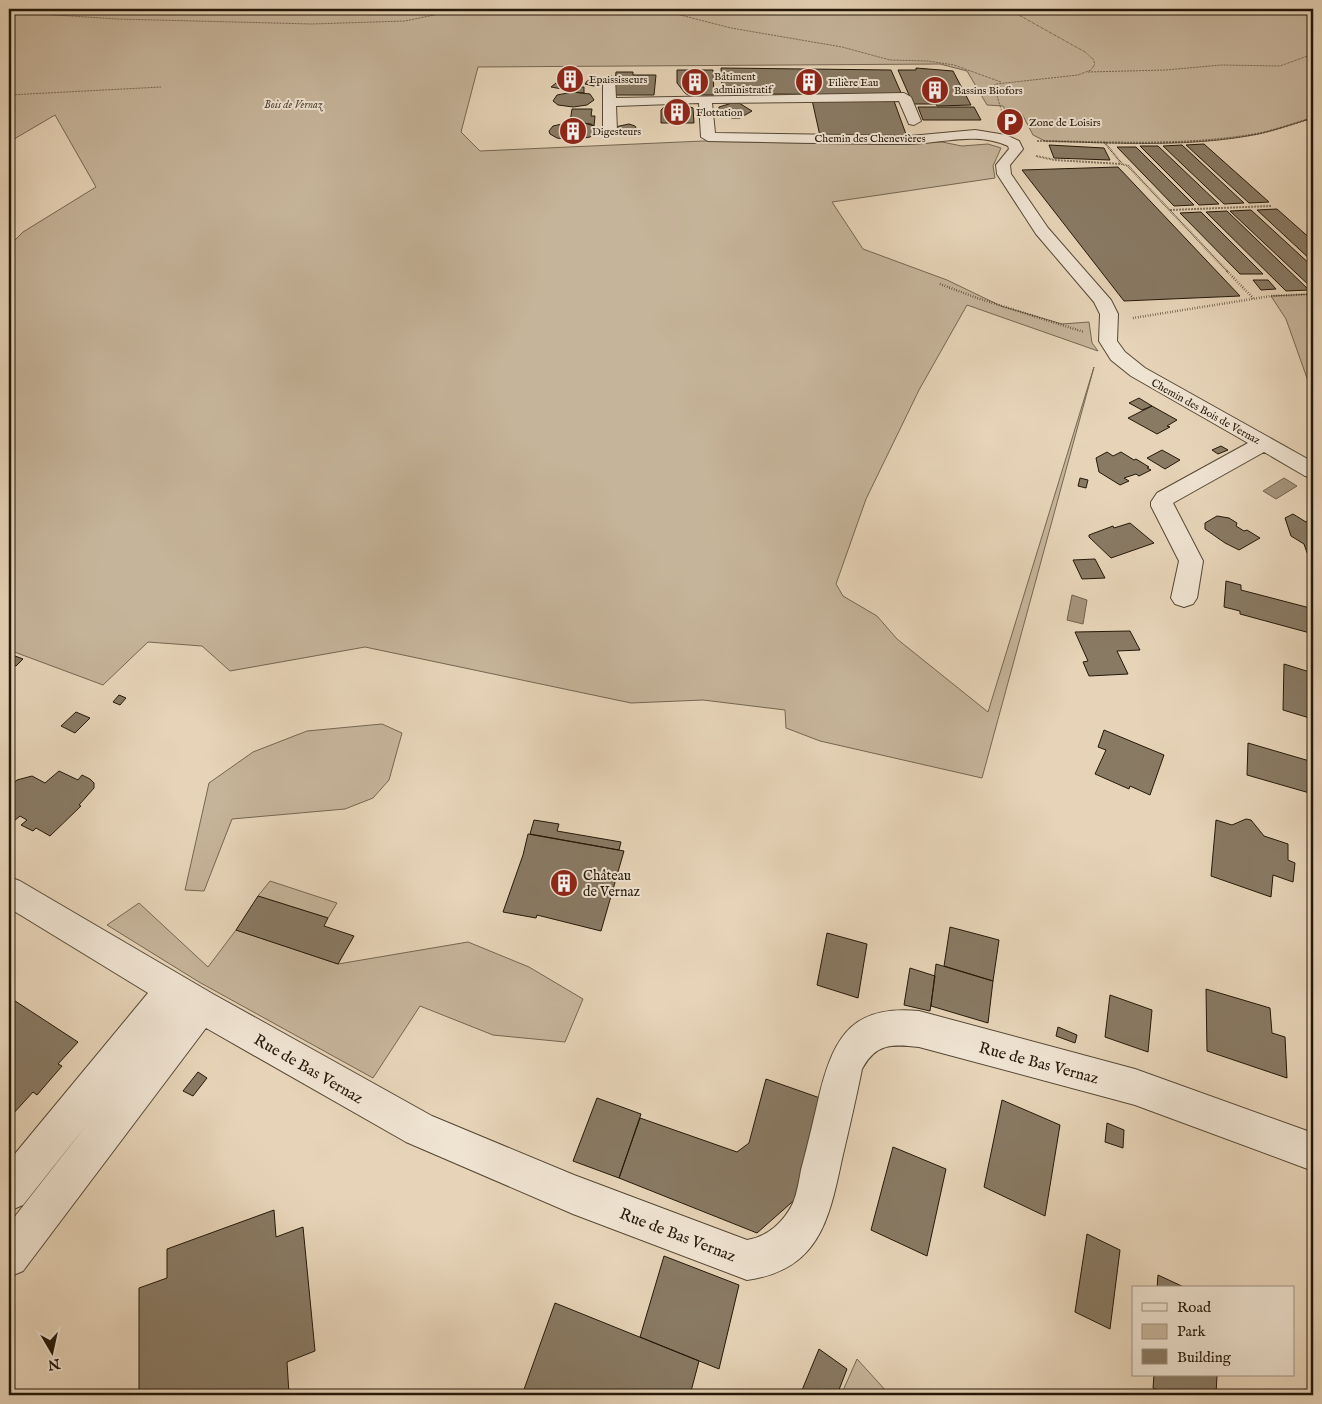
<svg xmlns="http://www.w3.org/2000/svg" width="1322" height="1404" font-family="'IM FELL English',serif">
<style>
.green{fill:#c6b49a;stroke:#756651}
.water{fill:#a5947c;stroke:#71624e}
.building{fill:#897a64;stroke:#241808}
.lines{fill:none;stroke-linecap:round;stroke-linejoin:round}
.minor-casing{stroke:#554734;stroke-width:2}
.path-far2{stroke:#241808;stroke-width:1;stroke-dasharray:0.5 1;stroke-linecap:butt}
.path-far1{stroke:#241808;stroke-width:2;stroke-dasharray:0.5 1;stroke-linecap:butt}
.path{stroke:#241808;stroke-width:2.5;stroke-dasharray:0.5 2;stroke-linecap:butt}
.minor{fill:#efe3d1;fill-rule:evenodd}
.labels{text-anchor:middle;stroke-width:4;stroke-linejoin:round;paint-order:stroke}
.far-poi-label{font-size:11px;fill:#241808;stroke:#efe3d1;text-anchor:start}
.far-park-label{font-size:11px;font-style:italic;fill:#554734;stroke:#efe3d1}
.far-street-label{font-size:11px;fill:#241808;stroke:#efe3d1}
.poi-label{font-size:14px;fill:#241808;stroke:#efe3d1;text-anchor:start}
.near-street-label{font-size:16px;fill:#241808;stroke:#efe3d1}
</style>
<rect width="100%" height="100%" fill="#e7d4b8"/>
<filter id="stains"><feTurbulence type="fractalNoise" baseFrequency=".004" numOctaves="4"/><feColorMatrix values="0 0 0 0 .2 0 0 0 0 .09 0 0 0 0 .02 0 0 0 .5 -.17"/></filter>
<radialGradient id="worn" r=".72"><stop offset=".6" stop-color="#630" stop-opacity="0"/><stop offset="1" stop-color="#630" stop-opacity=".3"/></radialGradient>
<path class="green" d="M9 9H1313V118C1295 123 1277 130 1258 134 1189 148 1115 143 1045 141L1033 135 1022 114H1007L1003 106 987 105 967 71 940 64 478 67 461 132 480 151 703 141 886 144 942 142 962 146 988 144 1001 148 993 166 995 178 832 202 863 249 947 280 1001 306 1062 324 1089 322 1092 343 1098 351 967 305 919 390 866 499 836 584 843 596 877 616 897 639 988 712 1094 367 982 778 820 741 786 728 785 710 703 700 631 703 365 647 230 671 202 646 148 642 103 685 9 650V246L23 232 96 187 55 115 9 142Z
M1313 294V395L1286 319 1271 296Z
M382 724 402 733 389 780 373 798 345 809 232 819 204 891 185 890 209 783 253 752 307 731Z
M270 881 337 903 328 918 258 896Z
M139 903 208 967 236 930 338 964 468 942 529 967 583 999 565 1042 493 1035 420 1006 373 1078 199 982 107 925Z
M857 1359 888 1393 887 1395H841Z"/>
<path class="water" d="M1284 478 1297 486 1276 499 1263 491Z
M1072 595 1087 600 1083 624 1067 620Z"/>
<path class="building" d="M721 68 891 70 902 95 763 94 762 90 722 89Z
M916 68 953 71 971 105 937 106 936 104H913L898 70H916Z
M677 70H713L714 95H688L685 93 677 83Z
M616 72H633V75H656L654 95H614Z
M571 75 579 79 570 82 561 79 563 77Z
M594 80 603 83 594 86 585 84 587 81Z
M556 83H564L568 86 562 89 551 87Z
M571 87H584V93L571 92Z
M573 92 590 94 594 100 587 105 573 107 558 105 553 101 557 95Z
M812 100 894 101 907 137 820 136Z
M732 103H739L752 111 740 118H732L718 112 719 107Z
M682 104 693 108 694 123H661V110L664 107Z
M918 107H974L981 120H923Z
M572 109H592L591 116H595L594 126 582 122H570Z
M571 122 591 124 596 128 597 132 590 137 572 140 557 138 550 134 549 131 553 126Z
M629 124 635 126 637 130 627 133 615 131V127Z
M1204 144 1269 202 1249 203 1186 145Z
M1049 145 1104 148 1110 160 1054 158Z
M1182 145 1244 203 1224 204 1163 146Z
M1140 146H1158L1219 204 1199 205Z
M1117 147H1136L1194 205 1174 206Z
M1118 167 1240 296 1124 301 1022 170Z
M1277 209 1313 241V262L1257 210Z
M1251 210 1313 267V289L1230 211Z
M1227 211 1309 290 1286 291 1206 212Z
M1201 212 1263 274H1240L1180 213Z
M1253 280H1268L1276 289 1261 290Z
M1139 398 1152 406 1142 410 1129 403Z
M1152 406 1177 420 1167 426 1170 427 1157 434 1128 418Z
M1221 446 1228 450 1218 454 1212 450Z
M1162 450 1180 460 1165 469 1147 458Z
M1107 452 1113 456 1121 452 1134 460 1136 459 1149 467 1147 468 1151 470 1139 476 1136 474 1124 478 1129 481 1120 485 1099 472 1096 458Z
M1080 478 1088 480 1086 488 1078 486Z
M1293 514 1306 522 1313 518V562L1310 561 1304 544 1291 536 1285 518Z
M1217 516 1229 518 1237 523 1236 526 1244 531 1247 530 1260 538 1239 550 1225 543 1205 529V523Z
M1130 523 1154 543 1111 558 1089 537V535L1113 526 1114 528Z
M1095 559 1105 578 1082 579 1073 560Z
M1226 581 1241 585V590L1310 608V633L1240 614V611L1224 607Z
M1130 631 1140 650 1117 651 1128 674 1089 676 1083 662 1088 661 1075 632Z
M15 656 23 659 16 666 9 663Z
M1284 664 1313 673V719L1283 710Z
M119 695 126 698 120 705 113 702Z
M76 712 90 718 75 733 61 726Z
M1104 730 1164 755 1150 795 1130 786 1129 789 1095 774 1106 750 1098 747Z
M1248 743 1313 762V794L1247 775Z
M59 771 78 780 82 775 90 779 94 783V788L79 805 81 806 50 836 36 828 33 831 21 825 27 820 20 816 14 821 9 818V787L17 780 32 776 45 783Z
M1246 819 1251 820 1264 836 1288 844V860L1295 863 1293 882 1273 875 1271 897 1211 876 1216 820 1232 825Z
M534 820 559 824 557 831 621 842 619 850 530 834Z
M528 834 624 851 601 931 537 915 536 918 503 912 523 855Z
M258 896 328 918 324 926 354 936 338 964 236 930Z
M950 927 999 940 993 981 944 966Z
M827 933 867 944 858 998 817 985Z
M936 964 993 981 988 1023 931 1006Z
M910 968 935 976 930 1011 904 1005Z
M1206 989 1270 1008 1272 1033 1285 1037 1287 1078 1207 1051Z
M1110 995 1152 1010 1148 1052 1105 1037Z
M9 997 78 1042 58 1064 62 1066 37 1095 33 1092 12 1115 9 1113Z
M1058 1027 1077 1035 1075 1043 1056 1036Z
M198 1072 207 1078 193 1096 183 1091Z
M766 1079 820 1098 799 1196 757 1233 619 1178 640 1118 737 1152 749 1143Z
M597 1098 641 1114 619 1178 573 1161Z
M1002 1100 1060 1125 1045 1216 984 1187Z
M1107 1123 1124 1130 1123 1148 1105 1142Z
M893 1147 946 1169 927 1256 871 1230Z
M274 1210 276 1237 303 1227 315 1351 287 1362 289 1394 285 1395H139V1288L167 1278V1249Z
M1087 1234 1120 1250 1110 1329 1075 1312Z
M664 1256 739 1285 719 1369 640 1337Z
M1158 1275 1186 1288H1157Z
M555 1303 699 1361 690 1395H522Z
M819 1349 847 1369 837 1395H800Z
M1154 1375H1217L1216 1395H1169L1153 1388Z"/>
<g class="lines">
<g class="minor-casing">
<path id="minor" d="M609 75 615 79 616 98 904 93 911 97 921 121 914 125 909 124 899 101 712 103 715 133 910 136 975 130 1006 135 1019 141 1023 149 1010 165 1011 174 1048 228 1111 300 1118 314 1117 341 1125 352 1145 368 1313 462V478L1305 476 1264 452 1173 503 1203 561 1197 598 1193 604 1184 607 1175 604 1171 598 1179 561 1151 506V502L1157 493 1248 443 1131 376 1111 360 1099 341 1100 314 1094 302 1036 234 997 174 996 165 1009 149 1008 146C974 131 942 144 907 144 840 144 774 142 708 141L701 137 699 103 616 106 617 131 610 135 603 131V79Z
M9 877 20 881 213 994 432 1116 574 1175 747 1240C767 1237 784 1222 793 1203 797 1193 799 1181 801 1170 808 1144 814 1118 820 1092 835 1034 854 1005 919 1011L1135 1069 1313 1133V1171L1135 1105 919 1047C892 1044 876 1043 862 1069 856 1099 849 1129 842 1159 829 1220 819 1270 747 1280L573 1214 406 1142 206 1028 23 1271 9 1277V1224L88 1123 23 1205 9 1211V1161L148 993 9 908Z"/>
</g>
<path class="path-far2" d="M657 9 731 28 842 47 890 60 928 61 954 65 1001 82
M1301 9 1313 15
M9 12 117 19 312 24 405 21 463 9
M70 15 85 11 184 9
M1088 72 1166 70 1221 65 1280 66 1313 54
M9 95 161 87
M1006 119C999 108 999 98 993 86L996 84 1078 75 1091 70 1095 64 1093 59 1085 52 1008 9
M1305 120 1313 118"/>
<path class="path-far1" d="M1037 141C1111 142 1188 147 1262 133 1278 129 1293 124 1309 119
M1105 143 1122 164 1128 166 1228 272
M1036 156 1055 160 1121 164
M1170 210 1271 206"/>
<path class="path" d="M1227 271 1254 299
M940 284 977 298 1084 332
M1133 318 1271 296 1313 294"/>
<use href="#minor" class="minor"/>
</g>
<defs>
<g id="building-disc" transform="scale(1.4375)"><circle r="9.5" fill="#8f2418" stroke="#efe3d1"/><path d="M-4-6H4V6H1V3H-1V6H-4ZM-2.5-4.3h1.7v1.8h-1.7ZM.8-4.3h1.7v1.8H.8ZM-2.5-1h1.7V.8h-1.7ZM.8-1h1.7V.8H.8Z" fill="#fff"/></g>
<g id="parking-disc" transform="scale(1.4375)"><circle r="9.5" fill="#8f2418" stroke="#efe3d1"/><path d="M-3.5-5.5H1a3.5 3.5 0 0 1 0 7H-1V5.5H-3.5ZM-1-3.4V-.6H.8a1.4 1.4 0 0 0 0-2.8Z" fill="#fff"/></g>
</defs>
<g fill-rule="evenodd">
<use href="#building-disc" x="570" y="79"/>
<use href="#building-disc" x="695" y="82"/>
<use href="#building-disc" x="809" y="82"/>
<use href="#building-disc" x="935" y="90"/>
<use href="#building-disc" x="677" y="112"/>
<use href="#parking-disc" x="1010" y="122"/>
<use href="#building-disc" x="573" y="131"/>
<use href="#building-disc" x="564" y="883"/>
</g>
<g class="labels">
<g class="far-poi-label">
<text x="714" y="80">Bâtiment<tspan x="714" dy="13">administratif</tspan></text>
<text x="589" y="83">Epaississeurs</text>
<text x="828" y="86">Filière Eau</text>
<text x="954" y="94">Bassins Biofors</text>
<text x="696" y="116">Flottation</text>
<text x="1029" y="126">Zone de Loisirs</text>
<text x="592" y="135">Digesteurs</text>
</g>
<g class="far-park-label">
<text x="293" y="108">Bois de Vernaz</text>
</g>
<g class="far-street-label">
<text x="870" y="142">Chemin des Chenevières</text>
<text transform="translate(1206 411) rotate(29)" y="4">Chemin des Bois de Vernaz</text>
</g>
<g class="poi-label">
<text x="583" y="880">Château<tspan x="583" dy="16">de Vernaz</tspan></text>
</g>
<g class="near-street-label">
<text transform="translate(1039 1062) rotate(15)" y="6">Rue de Bas Vernaz</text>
<text transform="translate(309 1068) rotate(30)" y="6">Rue de Bas Vernaz</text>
<text transform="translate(678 1234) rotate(21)" y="6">Rue de Bas Vernaz</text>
</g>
</g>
<rect width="1322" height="1404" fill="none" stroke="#e7d4b8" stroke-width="30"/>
<rect x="10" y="10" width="1302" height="1384" fill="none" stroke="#241808" stroke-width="2.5"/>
<rect x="15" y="15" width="1292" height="1374" fill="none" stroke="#241808"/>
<rect x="1132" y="1286" width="162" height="90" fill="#efe3d1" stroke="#9e9281"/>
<rect x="1142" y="1303" width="25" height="8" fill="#efe3d1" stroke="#9e9281"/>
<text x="1177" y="1312" font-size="15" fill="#241808">Road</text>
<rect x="1142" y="1324" width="25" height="15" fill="#c6b49a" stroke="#9e9281"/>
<text x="1177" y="1336" font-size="15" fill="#241808">Park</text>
<rect x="1142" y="1349" width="25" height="15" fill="#897a64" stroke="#9e9281"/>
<text x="1177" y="1362" font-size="15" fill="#241808">Building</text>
<g transform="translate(52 1352) rotate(171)" stroke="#efe3d1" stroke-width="4" paint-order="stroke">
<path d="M0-4L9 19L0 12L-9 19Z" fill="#241808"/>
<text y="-8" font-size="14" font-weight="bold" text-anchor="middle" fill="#241808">N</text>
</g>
<rect width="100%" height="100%" filter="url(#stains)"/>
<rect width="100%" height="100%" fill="url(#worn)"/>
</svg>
